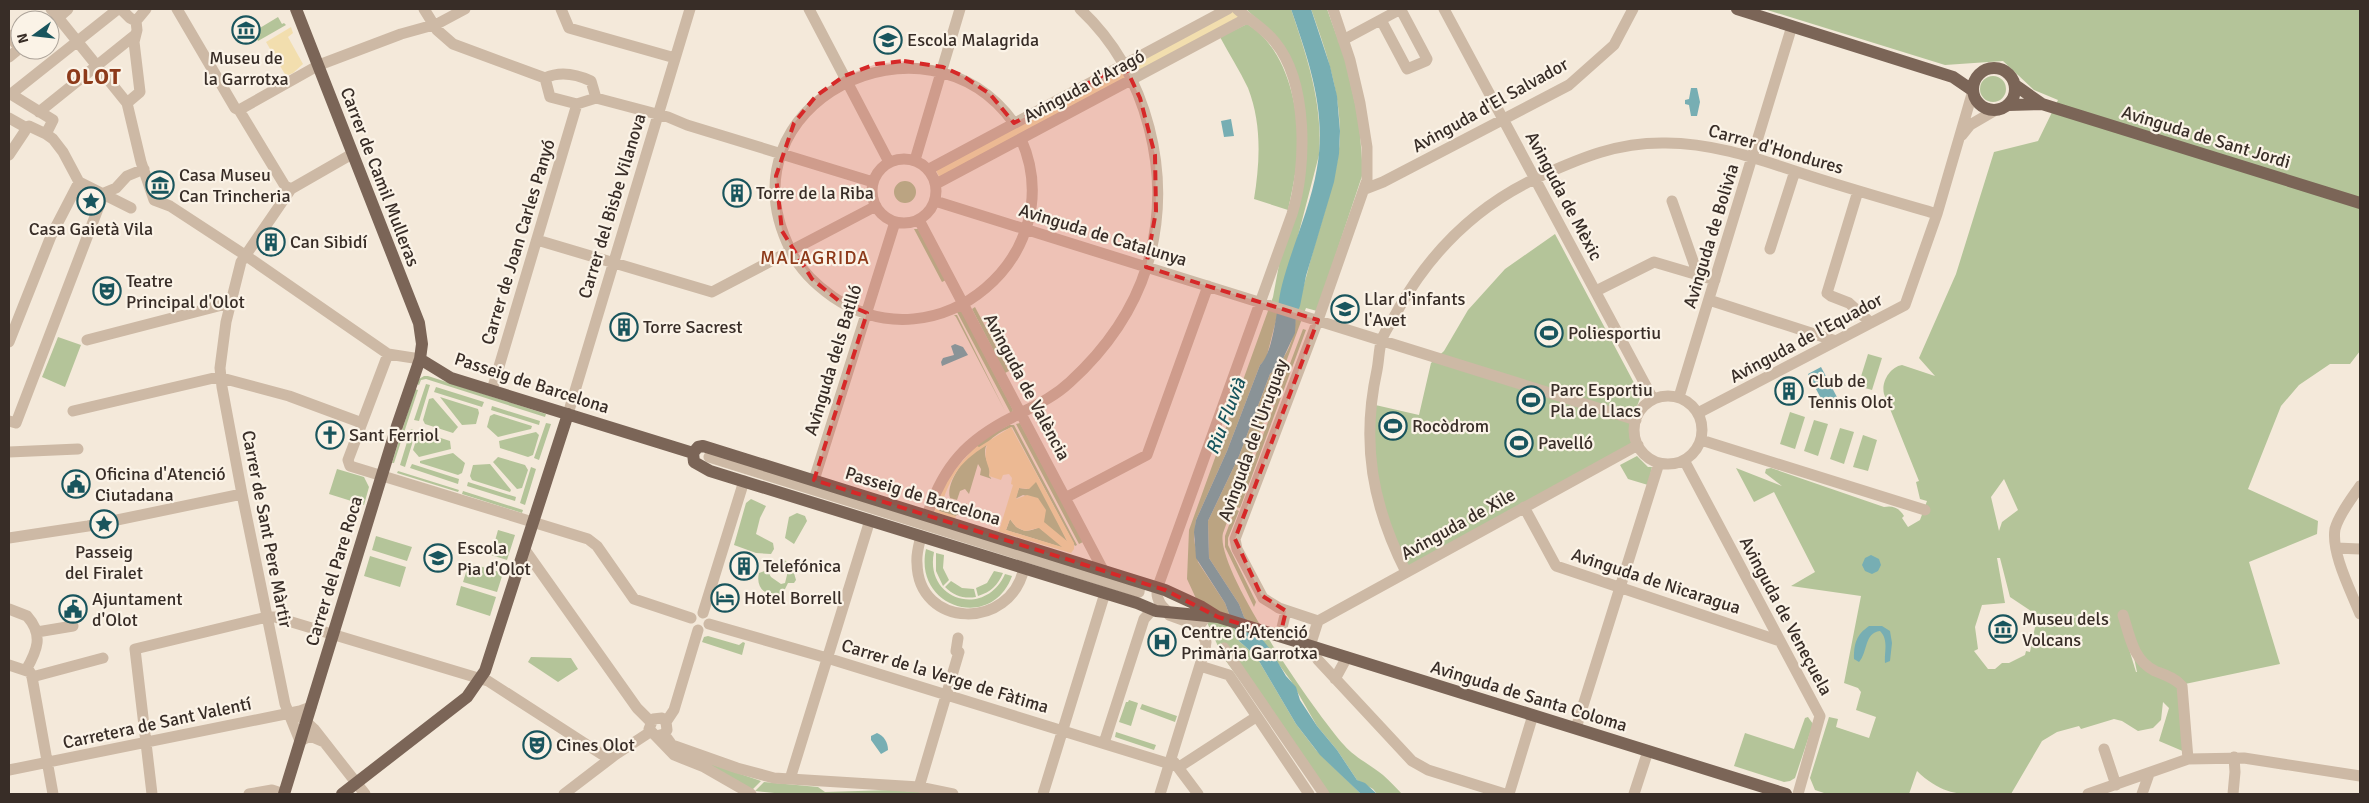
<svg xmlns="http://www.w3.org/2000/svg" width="2369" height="803" font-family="Signika,sans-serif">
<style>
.green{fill:#b4c499;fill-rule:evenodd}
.sand{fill:#f2deae;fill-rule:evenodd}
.water{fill:#77aeb3}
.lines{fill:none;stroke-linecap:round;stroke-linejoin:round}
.minor{stroke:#cdb9a5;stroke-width:11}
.major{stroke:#7b6557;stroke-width:12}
.marked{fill:#d62828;fill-opacity:0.2;stroke:#d62828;stroke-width:4;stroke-dasharray:10 6;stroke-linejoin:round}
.labels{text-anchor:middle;stroke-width:4.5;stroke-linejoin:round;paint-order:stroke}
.poi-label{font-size:18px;fill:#382d27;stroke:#fbf3e7;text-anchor:start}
.street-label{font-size:18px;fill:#382d27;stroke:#fbf3e7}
.neighbourhood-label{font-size:19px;letter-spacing:1px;fill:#8d3a1a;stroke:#fbf3e7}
.water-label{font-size:19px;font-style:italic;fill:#19555d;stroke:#fbf3e7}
.district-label{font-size:22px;font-weight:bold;letter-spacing:1px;fill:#8d3a1a;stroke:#fbf3e7}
</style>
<rect width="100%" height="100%" fill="#f4e9da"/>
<path class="green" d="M1246 9H1291C1307 57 1323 103 1319 155L1266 359 1260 365 1227 451 1196 520 1194 539 1198 562 1225 603 1239 641 1256 656 1296 724 1316 750 1361 794H1324L1223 657 1187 579 1189 530 1273 297 1305 125 1274 35Z
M1311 9H1327L1345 59 1359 121 1363 173 1317 311 1306 308 1223 533C1214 568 1317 715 1344 745 1354 757 1371 765 1383 775 1390 781 1396 788 1402 794H1377L1373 789 1357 780 1337 750 1317 726 1291 681 1244 617 1239 604 1209 558 1208 521 1239 456 1270 374C1281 361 1288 354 1293 336 1296 329 1294 321 1297 314 1300 300 1303 287 1307 274 1317 231 1341 172 1340 130 1339 88 1325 48 1311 9Z
M1764 9H2360V351L2350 364H2330L2299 385 2281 406 2248 489 2318 521 2317 534 2249 562 2280 664 2185 684V752L2159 741 2169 708 2163 702 2161 720 2153 728 2138 731 2122 721 2114 719 2081 729 2079 726 2057 732 2042 741 2011 794C1971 794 1948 801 1917 771L1909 794H1827L1815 790 1810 778 1829 717 1838 719 1836 727 1869 738 1876 717 1856 710 1861 692 1858 688 1844 683 1861 596 1791 586 1815 572 1774 492 1754 502 1736 468 1782 486 1765 473 1766 469 1771 468 1884 507C1893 505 1899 508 1904 516L1902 518 1908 527 1920 520 1927 501 1920 499 1916 482 1919 481 1884 394C1881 382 1890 367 1902 365L1935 376 1919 358 1956 274 1994 152 2038 141 2058 100 2034 90 2003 61 1945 65ZM2004 479 2018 510 2002 522 1999 531 1991 497ZM1997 558H2000L2010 597 2037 615 2114 618 2037 617 2030 652 2026 651 2025 655 2009 663H2002L1995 669H1988L1974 651 1978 649 1975 627 1982 605 2005 603ZM2120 619H2126L2137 672H2136Z
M278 17 282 24 284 23 286 25 258 41 253 32Z
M1247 24C1291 50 1303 122 1296 168 1294 182 1291 196 1288 210L1254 199C1260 162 1262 124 1248 88 1240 71 1229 54 1220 37Z
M1980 89a13 13 0 1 1 26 0a13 13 0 1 1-26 0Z
M894 192a11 11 0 1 1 22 0a11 11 0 1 1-22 0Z
M914 229H918L946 280 942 282Z
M1555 234 1641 396C1634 413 1631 426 1634 444L1407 567 1377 499 1371 404 1419 415 1431 363 1444 351 1468 310 1505 269Z
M975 307 1009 371 1005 373 972 309Z
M957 312H962L1013 410 1011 414Z
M954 315H957L1005 411 956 317Z
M1303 329 1306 330 1240 508 1236 507Z
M58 337 81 345 65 387 42 377Z
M1868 354 1882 358 1872 390 1858 386Z
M424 376H428L546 414 545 417 426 379 421 380 419 385 417 384 419 379Z
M426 384 430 385 419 421 414 420Z
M436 387 484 402 482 407 434 392Z
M415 389 418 390 394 463H392Z
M440 397 478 409 479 413 476 424 462 425Z
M433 398 458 427 453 433 425 424 423 420 429 399Z
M492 406 540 421 539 425 491 410Z
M1790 412 1805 417 1795 449 1780 444Z
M494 414 532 426 531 429 498 437 487 427 490 416Z
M1814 420 1828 424 1818 456 1804 451Z
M546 423 551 424 539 460 534 458Z
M1020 423 1083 542 1079 544 1016 424Z
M1009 425H1014L1077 545 1075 546 1012 427C1002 431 985 439 985 452 985 461 992 467 989 476L992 479 980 475 981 469 978 464 969 494 965 489 960 491 957 500 950 498C945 483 966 457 976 446 985 437 998 431 1009 425Z
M1840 428 1854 432 1844 464 1830 459Z
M411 429 416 431 405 467 400 465Z
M422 432 450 441 451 449 419 457 413 450 418 434Z
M536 432 539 435 533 455 528 457 500 448 499 441Z
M1863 435 1877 440 1868 471 1853 467Z
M453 453 465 463 462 473 458 475 420 463V461Z
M1637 456 1648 467H1652L1648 485 1628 479 1620 465Z
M498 457 525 465 528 470 522 488 517 489 493 462Z
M412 464 459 479 458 484 410 468Z
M490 464 511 490 510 492 472 480 470 476 473 465Z
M531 467 536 469 525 505 520 503Z
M337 469 364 477 369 487 364 505 329 494Z
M398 471 459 490 458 492 397 473Z
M1037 479 1068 543 1064 548 1006 530 1010 519C1018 531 1026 534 1039 527L1043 531V517L1041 521 1038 518C1040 510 1038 506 1031 502L1020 505 1017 502 1024 498H1034L1023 495 1015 499 1019 488 1027 489Z
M468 482 516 497 515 501 467 486Z
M463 491 523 510 522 513 462 494Z
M944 497C948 508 958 510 967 503L964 512 955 516 939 511Z
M751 499 766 506 760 518 756 534 773 543 774 549 771 554 756 553 734 545 746 503Z
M1235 509 1239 511 1228 538V545L1256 602 1254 607 1225 547V536Z
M797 513 805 516 807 521 794 544 785 538 789 517Z
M498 530 515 535 507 560 491 555Z
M376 536 412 547 407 561 372 550Z
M926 549 934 552C924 600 985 619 1005 574L1012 576C992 632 913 608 926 549Z
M936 553 944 555 943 568 949 580 943 586 936 571Z
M370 556 406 567 400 587 364 576Z
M782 560 795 563 794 573 796 580 794 583H788L782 595C767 598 755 588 759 573L767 570 771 577 781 584 785 583 789 567 783 564Z
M469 563 503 573 497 592 463 582Z
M994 571 1003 573C998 585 991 592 978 596L976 588 987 583Z
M951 581 962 588 974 589 976 597C964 599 954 596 945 587Z
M461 586 496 597 490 616 456 605Z
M708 636 739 645 743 642 745 643 742 655 702 642 704 637Z
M531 657 571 658 578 669 558 682 528 662Z
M1129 700 1138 703 1131 726 1119 722 1126 702H1128Z
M1142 704 1177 716 1175 722 1140 709Z
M1808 717 1813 724 1795 778 1790 781 1784 782 1734 766 1745 733 1794 749 1805 718Z
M1116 732 1156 745 1154 750 1115 737Z
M705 762 761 781 752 790Z
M764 782 818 787 825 792 891 790 946 794H784L755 791Z"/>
<path class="sand" d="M1234 10 1240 16 1134 76 1129 65Z
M291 27 293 33 288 37 303 64 293 73 286 76 266 42Z
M1123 68 1129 79 940 178 935 169Z
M1011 427 1074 543V549L1071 553 993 530 999 531 1013 485 1011 484 1012 478 1009 474 1003 475 1001 480 989 476C992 466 982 463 987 445 956 464 951 478 939 511L956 516 955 519 935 512C936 489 961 461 977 446L979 447ZM1036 482 1067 541 1044 522 1046 510 1038 498 1027 495 1016 499 1019 488 1029 489ZM1010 519 1016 527 1025 531 1039 528 1062 547 1006 530Z"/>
<path class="water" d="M1291 9H1311L1330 66 1337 96 1340 131 1339 154 1334 182 1306 276 1300 306 1296 315 1295 333 1280 365 1270 374 1239 456 1208 521 1209 558 1239 604 1244 617 1270 649 1286 676 1296 687 1300 700 1317 726 1337 750 1357 780 1365 783 1377 794H1361L1320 755 1296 724 1256 656 1239 641 1225 603 1196 558 1194 532 1196 520 1227 451 1260 365C1274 353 1277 304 1282 285 1292 246 1310 209 1317 168 1327 112 1309 61 1291 9Z
M1691 88H1697L1700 102 1697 116H1691L1689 105 1685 104V100L1689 99Z
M1231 119 1234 136 1224 137 1221 121Z
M955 344 963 347 968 355 942 366 941 362 943 358 954 355 951 346Z
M1821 367 1838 399 1825 406 1808 374Z
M1871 555 1879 559 1881 565 1878 571 1872 574 1865 571 1862 565 1865 558Z
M1869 626H1882L1890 631 1892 643 1890 661 1885 663C1884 652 1889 640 1880 631 1864 633 1868 652 1859 662L1854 659C1854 644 1856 635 1869 626Z
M877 733C884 736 888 742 888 750L881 754 871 740V736Z"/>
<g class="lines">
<path class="minor" d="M51 9 60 18
M68 9 60 16V20L127 103 141 162 154 200 170 206 245 255 388 354 420 359
M121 9 130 18 136 21 137 30 134 42 140 92 127 103
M177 9 235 108 239 110 285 186 291 189
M424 9 437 30 453 44 545 78
M561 9 569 28 675 58
M809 9 889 162
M1444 9 1653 399
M136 21 146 9
M9 35 19 48
M1343 40 1399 10H1401L1427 59 1426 61 1407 69 1381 20
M9 57 20 48
M545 78 550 97 577 104 596 98
M545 78C560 71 576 74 591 81L596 98
M9 93 53 120 46 134
M11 94 118 9
M596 98 668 117 687 125 873 182
M239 110 319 65 401 34 437 24 465 9
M39 112 135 35
M9 118 25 127 29 126 46 134 53 139 63 152 79 182 131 208
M1014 123C926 0 716 103 791 251 800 270 816 285 833 297 938 369 1072 254 1021 139
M1962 135 1970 125 1994 111
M9 155 25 131V127
M872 191a32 32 0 1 1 64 0a32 32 0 1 1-64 0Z
M915 160 960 9
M929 169 1228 9
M936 184 1247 18
M1365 189 1383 182 1569 85 1614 45 1633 9
M1858 191 1827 293 1831 296 1849 303 1871 323
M104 193 116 188 127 176 144 169
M935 201 1636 420
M1672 201 1698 275
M919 220 1103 570
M537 240 712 292 876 206
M1770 249 1795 171
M1596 291 1654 262 1715 280
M1709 300 1836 341
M87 340 230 303
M9 342 51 236 79 182
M388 354 348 460 350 466 588 539 597 546 634 599 691 618
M492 390 577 104
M1634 430a34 34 0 1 1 68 0a34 34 0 1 1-68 0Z
M1679 397 1792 26
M73 411 218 377 289 396 362 423
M1698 413 1905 305 1937 214 1972 94
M568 414 690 9
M9 421 16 423 104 193
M1701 440 1925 510
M9 452 78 449
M709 457 1139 592 1140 586
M1684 460 1820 716 1798 794
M814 480 895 222
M2360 486C2352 498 2339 514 2335 529 2331 553 2351 591 2360 614
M1065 498 1147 455 1208 286
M1524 507 1556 566 1780 641
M927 516C943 466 967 440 1013 417 1034 406 1053 398 1070 382 1104 351 1133 311 1147 266 1174 176 1148 73 1080 9
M921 536C919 545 916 554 917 563 918 629 1011 631 1024 568
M9 538 88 526 242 494
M2336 548 2360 549
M525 550 637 708 650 721
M1406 572C1372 505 1361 443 1377 370 1379 360 1379 347 1382 339 1386 329 1394 318 1399 308 1433 248 1480 203 1543 175 1583 157 1617 143 1662 143 1714 142 1764 161 1813 177 1854 190 1896 202 1937 214
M9 609 27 616C44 635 37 651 26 670
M703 613 744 481
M1171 614C1162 607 1156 601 1157 589L1292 214C1307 167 1308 82 1275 42 1265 29 1249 20 1237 9
M1169 615 1191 623 1199 631
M2123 615C2130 637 2133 660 2155 671 2165 675 2175 678 2182 686L2188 759
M1318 621 1279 608 1263 598 1237 549 1235 539 1318 320 1367 180V147L1360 103 1350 60 1333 9
M709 624 827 658 1170 764
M37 632 73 626
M1280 636 1286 611
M1224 648 1324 794
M9 665 30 672 32 677 53 794
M1200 666 1229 675 1309 794
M32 677 103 658
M1335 679 1347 657
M301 717 314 729 365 794
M666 722 674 710 698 630
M1576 728 1659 463
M664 734 672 745 737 768 774 778 919 787 953 794
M656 736 664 734 667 730 666 722 662 718 653 719 649 729 674 755 704 767 751 794
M324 742 310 736 300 741 285 704 242 494 222 387 220 368 226 322 241 262 291 189 352 154
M1104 743 1144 619 1152 610
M2104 749 2116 785
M1174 762 1198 794
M1179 767 1256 717
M9 770 300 711 311 707
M790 779 870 520
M919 787 959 652 956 651 958 638
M152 794 135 649 267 617H275L488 681 609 759
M249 794 272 790 284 794
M564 794 615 755 650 732
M1043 794 1105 593
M1160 794 1205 649 1206 642 1198 627 1206 617
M1505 794 1428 770 1412 761 1318 660 1310 646 1318 621 1638 445
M1509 794 1533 715
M1634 794 1648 751
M2088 794 2188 759 2244 758 2360 776
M2142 794 2149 774
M2233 794 2235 772 2234 757"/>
<path class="major" d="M1737 9 1953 77 1972 90
M1973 89a21 21 0 1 1 42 0a21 21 0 1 1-42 0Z
M2015 85 2042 104
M2008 105 2042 104 2360 203
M420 359 451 378 693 453
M1218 617 1202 607 1165 590 703 446 698 447 693 453 694 462 710 471 1137 603 1156 611 1218 617 1786 794
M284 794 397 426 420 359 422 344 419 323 296 9
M342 794 467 697 485 671 568 414"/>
</g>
<path class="marked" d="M904 61 943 67 963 76 990 94 1014 123 1124 64 1140 98 1155 155 1156 211 1146 267 1318 320 1235 539 1261 595 1286 611 1280 636 1218 617 1165 590 814 480 867 313 839 301 812 279 782 231 776 176 794 123 816 96 844 76 876 64Z"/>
<defs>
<g id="museum-ring" transform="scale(1.4375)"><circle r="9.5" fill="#fbf3e7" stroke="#19555d" stroke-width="1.5"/><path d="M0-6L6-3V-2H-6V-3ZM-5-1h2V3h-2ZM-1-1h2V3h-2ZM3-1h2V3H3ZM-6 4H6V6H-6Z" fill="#19555d"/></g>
<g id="school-ring" transform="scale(1.4375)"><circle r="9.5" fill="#fbf3e7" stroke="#19555d" stroke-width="1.5"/><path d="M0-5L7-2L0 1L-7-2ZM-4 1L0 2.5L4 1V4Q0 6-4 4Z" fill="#19555d"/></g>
<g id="building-ring" transform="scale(1.4375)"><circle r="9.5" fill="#fbf3e7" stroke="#19555d" stroke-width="1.5"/><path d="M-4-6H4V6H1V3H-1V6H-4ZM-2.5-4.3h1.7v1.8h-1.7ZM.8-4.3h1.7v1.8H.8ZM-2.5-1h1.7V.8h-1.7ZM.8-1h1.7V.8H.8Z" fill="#19555d"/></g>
<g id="sight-ring" transform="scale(1.4375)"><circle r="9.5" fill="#fbf3e7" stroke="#19555d" stroke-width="1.5"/><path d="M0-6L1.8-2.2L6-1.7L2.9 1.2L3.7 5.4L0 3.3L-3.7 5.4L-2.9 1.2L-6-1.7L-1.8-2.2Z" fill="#19555d"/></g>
<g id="theatre-ring" transform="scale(1.4375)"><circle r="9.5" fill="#fbf3e7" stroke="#19555d" stroke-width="1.5"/><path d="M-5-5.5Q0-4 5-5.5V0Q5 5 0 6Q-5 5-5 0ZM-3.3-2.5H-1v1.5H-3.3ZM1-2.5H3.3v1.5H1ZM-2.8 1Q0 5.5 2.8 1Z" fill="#19555d"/></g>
<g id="stadium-ring" transform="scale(1.4375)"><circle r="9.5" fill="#fbf3e7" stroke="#19555d" stroke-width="1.5"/><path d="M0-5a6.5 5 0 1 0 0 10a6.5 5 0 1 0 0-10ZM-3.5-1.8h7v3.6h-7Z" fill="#19555d"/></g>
<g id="church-ring" transform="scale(1.4375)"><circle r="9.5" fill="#fbf3e7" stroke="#19555d" stroke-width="1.5"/><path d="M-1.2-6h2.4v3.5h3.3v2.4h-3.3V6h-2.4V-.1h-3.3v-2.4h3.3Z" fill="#19555d"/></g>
<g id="civic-ring" transform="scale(1.4375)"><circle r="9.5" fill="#fbf3e7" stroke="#19555d" stroke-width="1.5"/><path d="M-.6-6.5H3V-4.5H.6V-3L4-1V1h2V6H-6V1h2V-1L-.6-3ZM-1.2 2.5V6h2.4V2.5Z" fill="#19555d"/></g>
<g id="hotel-ring" transform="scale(1.4375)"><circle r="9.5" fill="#fbf3e7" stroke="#19555d" stroke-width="1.5"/><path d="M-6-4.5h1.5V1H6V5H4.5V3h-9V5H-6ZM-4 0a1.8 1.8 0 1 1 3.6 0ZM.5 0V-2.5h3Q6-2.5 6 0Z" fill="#19555d"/></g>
<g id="hospital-ring" transform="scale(1.4375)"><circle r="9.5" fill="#fbf3e7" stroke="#19555d" stroke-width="1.5"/><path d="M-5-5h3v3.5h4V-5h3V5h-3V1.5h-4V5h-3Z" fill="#19555d"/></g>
</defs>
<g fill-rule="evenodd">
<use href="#museum-ring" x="246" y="30"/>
<use href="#school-ring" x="888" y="40"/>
<use href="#museum-ring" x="160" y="185"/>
<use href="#building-ring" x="737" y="193"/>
<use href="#sight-ring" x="91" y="201"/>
<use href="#building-ring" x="271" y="242"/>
<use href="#theatre-ring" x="107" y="291"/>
<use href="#school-ring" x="1345" y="309"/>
<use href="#building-ring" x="624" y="327"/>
<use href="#stadium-ring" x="1549" y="333"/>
<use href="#building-ring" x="1789" y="391"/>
<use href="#stadium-ring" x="1531" y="400"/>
<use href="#stadium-ring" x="1393" y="426"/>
<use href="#church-ring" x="330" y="435"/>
<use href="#stadium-ring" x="1519" y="443"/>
<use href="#civic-ring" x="76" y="484"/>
<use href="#sight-ring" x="104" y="524"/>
<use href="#school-ring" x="438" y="558"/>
<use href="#building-ring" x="744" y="566"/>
<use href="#hotel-ring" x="725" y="598"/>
<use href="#civic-ring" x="73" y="609"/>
<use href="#museum-ring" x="2003" y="629"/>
<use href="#hospital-ring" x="1162" y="642"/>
<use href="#theatre-ring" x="537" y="745"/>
</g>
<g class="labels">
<g class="poi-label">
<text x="907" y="46">Escola Malagrida</text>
<text x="246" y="64" text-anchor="middle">Museu de<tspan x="246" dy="21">la Garrotxa</tspan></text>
<text x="179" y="181">Casa Museu<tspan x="179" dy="21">Can Trincheria</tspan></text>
<text x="756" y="199">Torre de la Riba</text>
<text x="91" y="235" text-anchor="middle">Casa Gaietà Vila</text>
<text x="290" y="248">Can Sibidí</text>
<text x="126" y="287">Teatre<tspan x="126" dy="21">Principal d'Olot</tspan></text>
<text x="1364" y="305">Llar d'infants<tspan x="1364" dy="21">l'Avet</tspan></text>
<text x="643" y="333">Torre Sacrest</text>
<text x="1568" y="339">Poliesportiu</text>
<text x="1808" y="387">Club de<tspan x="1808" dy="21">Tennis Olot</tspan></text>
<text x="1550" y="396">Parc Esportiu<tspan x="1550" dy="21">Pla de Llacs</tspan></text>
<text x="1412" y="432">Rocòdrom</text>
<text x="349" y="441">Sant Ferriol</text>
<text x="1538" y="449">Pavelló</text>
<text x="95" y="480">Oficina d'Atenció<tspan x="95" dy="21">Ciutadana</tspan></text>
<text x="457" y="554">Escola<tspan x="457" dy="21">Pia d'Olot</tspan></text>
<text x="104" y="558" text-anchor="middle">Passeig<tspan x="104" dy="21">del Firalet</tspan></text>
<text x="763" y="572">Telefónica</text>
<text x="744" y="604">Hotel Borrell</text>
<text x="92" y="605">Ajuntament<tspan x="92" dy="21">d'Olot</tspan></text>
<text x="2022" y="625">Museu dels<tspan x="2022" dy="21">Volcans</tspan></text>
<text x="1181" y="638">Centre d'Atenció<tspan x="1181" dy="21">Primària Garrotxa</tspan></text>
<text x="556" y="751">Cines Olot</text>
</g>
<g class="street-label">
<text transform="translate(1084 86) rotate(-28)" y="6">Avinguda d'Aragó</text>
<text transform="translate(1490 105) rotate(-29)" y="6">Avinguda d'El Salvador</text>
<text transform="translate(2206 137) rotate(17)" y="6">Avinguda de Sant Jordi</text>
<text transform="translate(1776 149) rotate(16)" y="6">Carrer d'Hondures</text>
<text transform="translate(380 177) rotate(69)" y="6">Carrer de Camil Mulleras</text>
<text transform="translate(1564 196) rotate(62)" y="6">Avinguda de Mèxic</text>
<text transform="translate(612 206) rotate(-73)" y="6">Carrer del Bisbe Vilanova</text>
<text transform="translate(1103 235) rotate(17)" y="6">Avinguda de Catalunya</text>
<text transform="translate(1711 236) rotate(-73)" y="6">Avinguda de Bolivia</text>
<text transform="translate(518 242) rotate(-73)" y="6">Carrer de Joan Carles Panyó</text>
<text transform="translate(1806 338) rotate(-28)" y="6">Avinguda de l'Equador</text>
<text transform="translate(833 360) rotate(-73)" y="6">Avinguda dels Batlló</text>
<text transform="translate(532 383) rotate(18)" y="6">Passeig de Barcelona</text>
<text transform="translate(1027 387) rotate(62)" y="6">Avinguda de València</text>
<text transform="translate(1253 440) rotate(-70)" y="6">Avinguda de l'Uruguay</text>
<text transform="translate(923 496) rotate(17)" y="6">Passeig de Barcelona</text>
<text transform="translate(1458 524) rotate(-29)" y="6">Avinguda de Xile</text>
<text transform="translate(267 529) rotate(79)" y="6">Carrer de Sant Pere Màrtir</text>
<text transform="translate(334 571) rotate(-73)" y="6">Carrer del Pare Roca</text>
<text transform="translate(1656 581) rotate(18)" y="6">Avinguda de Nicaragua</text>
<text transform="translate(1786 616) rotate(62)" y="6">Avinguda de Veneçuela</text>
<text transform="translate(945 676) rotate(17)" y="6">Carrer de la Verge de Fàtima</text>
<text transform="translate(1529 696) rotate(17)" y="6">Avinguda de Santa Coloma</text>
<text transform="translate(157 723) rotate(-12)" y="6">Carretera de Sant Valentí</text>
</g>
<g class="neighbourhood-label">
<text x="815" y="264">MALAGRIDA</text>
</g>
<g class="water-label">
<text transform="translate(1225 416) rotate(-69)" y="7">Riu Fluvià</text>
</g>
<g class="district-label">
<text x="94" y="84">OLOT</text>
</g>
</g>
<rect width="2369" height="803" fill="none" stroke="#382d27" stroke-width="20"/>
<g transform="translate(35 35) rotate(255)"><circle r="24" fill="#fbf3e7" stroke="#ada49a"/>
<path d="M0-4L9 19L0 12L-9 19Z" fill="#19555d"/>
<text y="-8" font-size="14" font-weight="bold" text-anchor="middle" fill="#382d27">N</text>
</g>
</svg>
